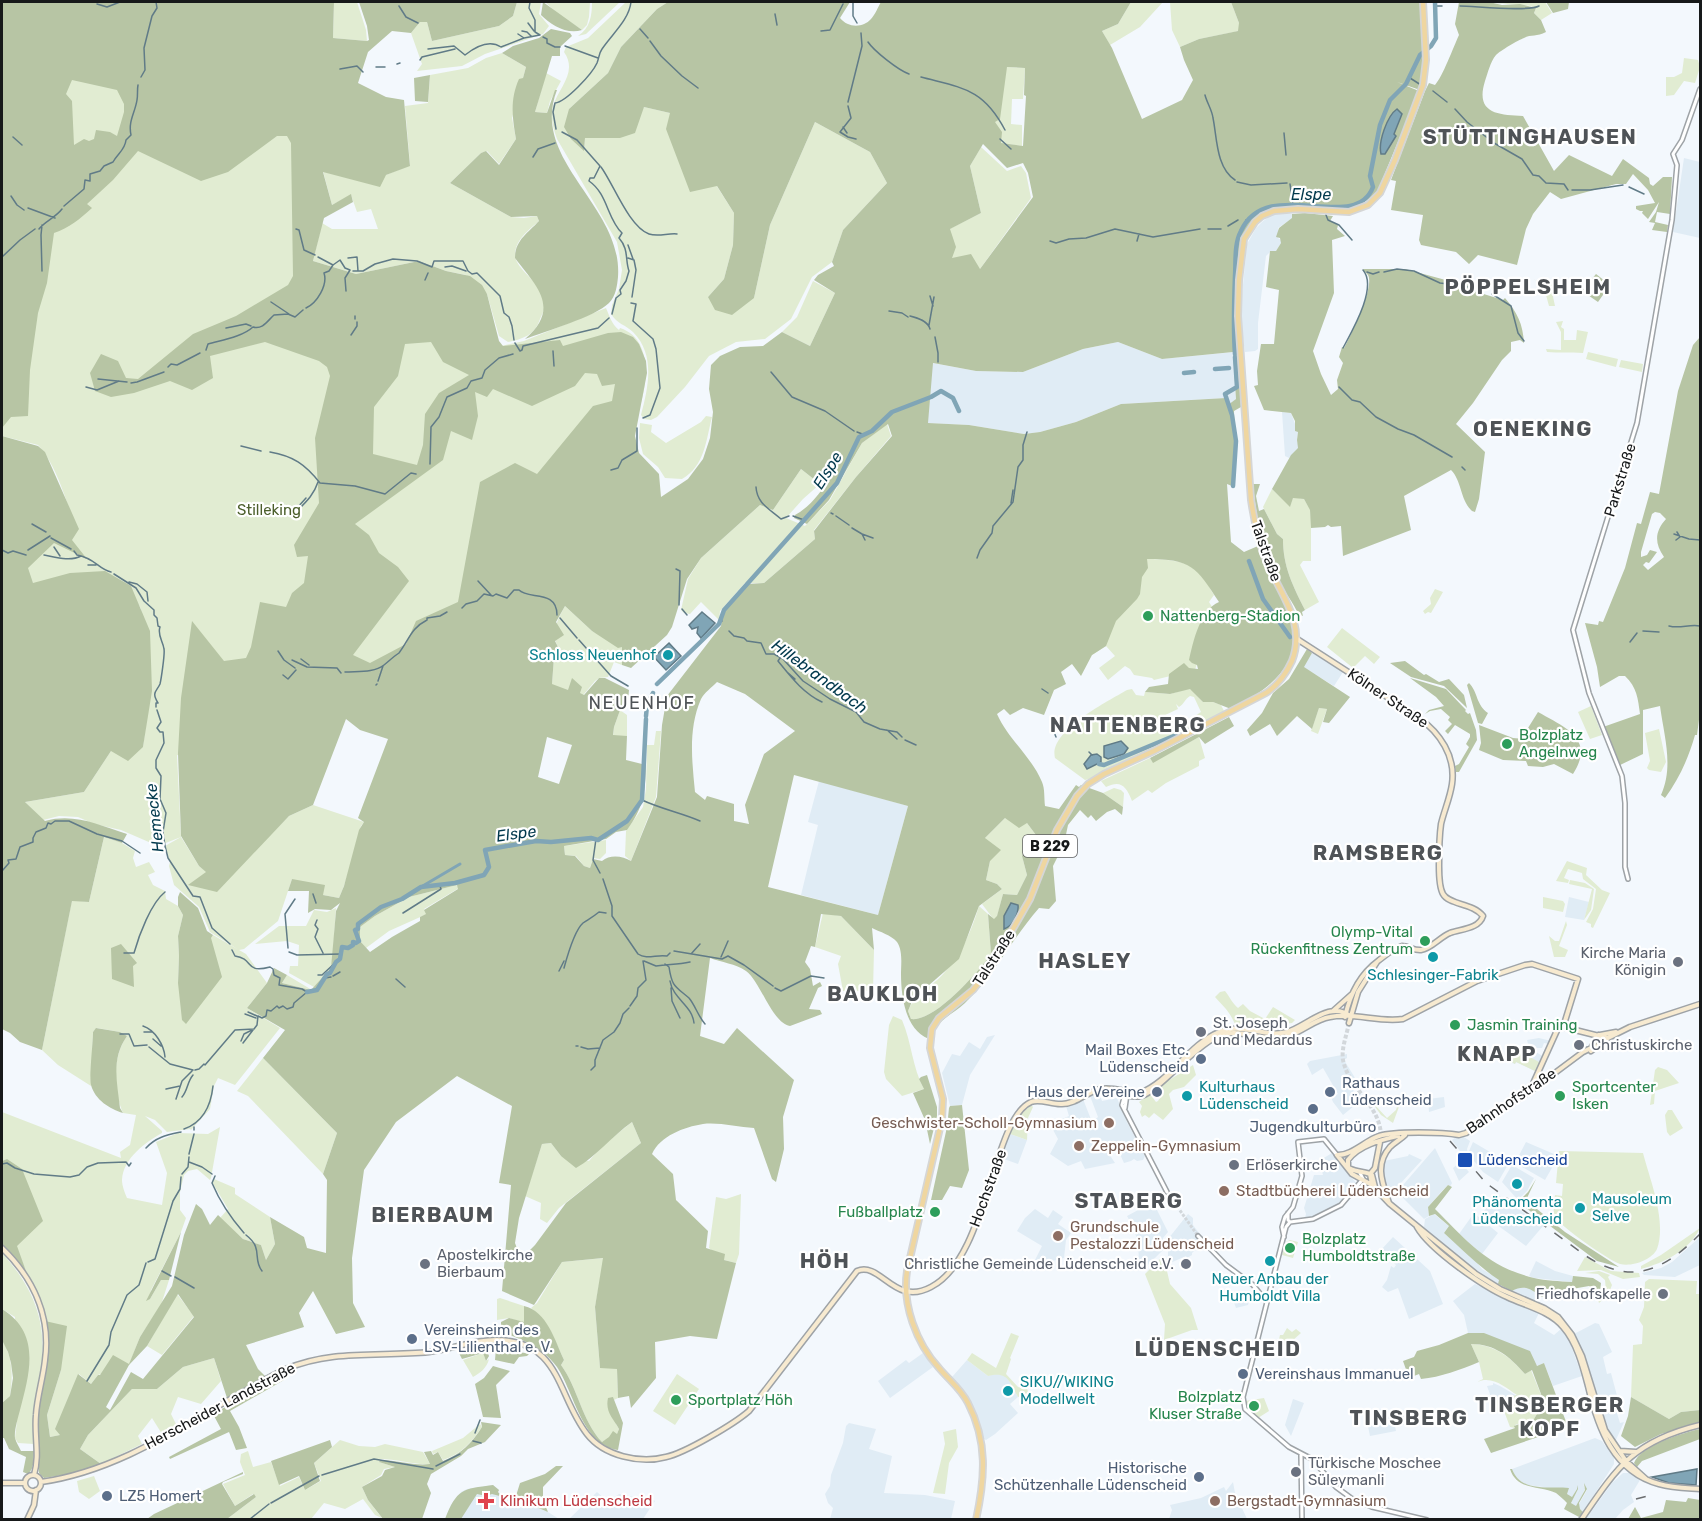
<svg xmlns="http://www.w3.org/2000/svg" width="1702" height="1521" font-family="Rubik,sans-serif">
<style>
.built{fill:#e0ecf5}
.green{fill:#e1ecd2;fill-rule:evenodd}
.forest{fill:#b7c5a4;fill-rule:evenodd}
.water{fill:#80a5b6;stroke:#607b87;stroke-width:1.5}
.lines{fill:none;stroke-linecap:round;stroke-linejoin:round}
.stream{stroke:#607b87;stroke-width:1.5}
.canal{stroke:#80a5b6;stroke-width:3}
.river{stroke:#80a5b6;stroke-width:4.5}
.tertiary-tunnel{stroke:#d2d7db;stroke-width:3;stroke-dasharray:3 1.5;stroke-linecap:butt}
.secondary-tunnel{stroke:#d2d7db;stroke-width:4;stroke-dasharray:4 2;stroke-linecap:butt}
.tertiary-casing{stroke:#9ea3a7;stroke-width:6}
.secondary-casing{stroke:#9ea3a7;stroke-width:7}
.primary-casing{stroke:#d5d6d6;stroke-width:8}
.tertiary{stroke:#fff;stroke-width:3}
.secondary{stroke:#f7ead0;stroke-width:4}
.primary{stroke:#efd6a0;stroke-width:4.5}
.rail{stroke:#6a6d6f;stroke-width:1.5;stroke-dasharray:10 10;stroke-linecap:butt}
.leisure-dot{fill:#2e9e5b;stroke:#fff;stroke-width:2}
.culture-dot{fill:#0f9aa8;stroke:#fff;stroke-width:2}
.worship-dot{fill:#6b7280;stroke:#fff;stroke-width:2}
.service-dot{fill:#5c6f8a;stroke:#fff;stroke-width:2}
.education-dot{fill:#8d6e63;stroke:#fff;stroke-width:2}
.transit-dot{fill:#1a4fb4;stroke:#fff;stroke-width:2}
.health-dot{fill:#e0444e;stroke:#fff;stroke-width:2}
.labels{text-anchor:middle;stroke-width:4.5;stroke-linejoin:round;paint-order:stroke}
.shield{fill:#fff;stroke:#5d5e5f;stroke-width:1.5}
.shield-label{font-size:14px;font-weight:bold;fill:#17191a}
.street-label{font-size:15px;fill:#17191a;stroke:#fff}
.park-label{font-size:15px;fill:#4c5f2c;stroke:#fff}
.leisure-label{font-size:15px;fill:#27864d;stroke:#fff;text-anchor:start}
.culture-label{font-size:15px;fill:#0d838f;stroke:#fff}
.worship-label{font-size:15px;fill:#5b616d;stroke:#fff;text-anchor:start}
.service-label{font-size:15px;fill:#4e5e75;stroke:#fff;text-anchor:start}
.education-label{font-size:15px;fill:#785e54;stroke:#fff;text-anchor:start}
.transit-label{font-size:15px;fill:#164399;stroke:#fff;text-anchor:start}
.health-label{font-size:15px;fill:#be3a42;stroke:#fff;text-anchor:start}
.water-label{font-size:16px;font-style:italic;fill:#02394d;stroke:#fff}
.quarter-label{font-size:18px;letter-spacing:1.5px;fill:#4f5357;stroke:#fff}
.district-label{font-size:21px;font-weight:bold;letter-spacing:1.5px;fill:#4f5357;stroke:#fff}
</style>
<rect width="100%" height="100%" fill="#f3f8fd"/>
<path class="built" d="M1684 158 1700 162V238L1673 232Z
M1281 212 1292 214 1293 218 1278 228V238L1281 240V243L1276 251 1270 252 1266 256 1258 323V349L1255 351 1245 352 1242 331V295L1247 244 1256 228 1262 222 1272 214Z
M1118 342 1162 359 1234 352 1236 399 1231 405H1228L1225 398 1121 404 1076 422 1040 432 1024 434 969 425 927 423 932 363 976 371 1023 372 1083 349Z
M1282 412 1291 413 1298 432 1297 440 1299 448 1289 458 1285 456Z
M1312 653 1343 672 1334 686 1303 667Z
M819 781 908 806 878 915 801 895 818 825 808 822Z
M1569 897 1589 902 1584 920 1565 917Z
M995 1035 970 1075 962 1105 950 1106 942 1073 952 1054 960 1056 969 1042 980 1049 987 1037Z
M1539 1038 1551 1041 1549 1044 1544 1043 1542 1048H1537L1536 1052 1544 1057 1537 1072 1516 1062 1515 1064 1512 1063 1507 1049 1525 1047 1528 1044 1527 1040Z
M1347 1054V1058L1344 1060 1360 1086 1353 1091 1357 1096 1360 1094 1368 1098 1363 1105 1360 1101 1343 1115 1333 1102 1331 1097 1338 1094 1323 1068 1312 1075 1307 1064 1310 1061Z
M1099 1092 1102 1101 1117 1098 1127 1122 1145 1156 1143 1160 1137 1161 1134 1159 1131 1161 1124 1163 1118 1150 1109 1154 1115 1163 1085 1169 1081 1161 1068 1166 1050 1154 1058 1139 1052 1128 1054 1127 1053 1123 1069 1116 1066 1106 1083 1099 1092 1122 1098 1117 1090 1096Z
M1444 1097 1445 1107 1429 1112 1428 1099Z
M1010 1134 1027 1140 1018 1164 1001 1158Z
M1456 1137H1464L1470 1141 1467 1149 1468 1157 1465 1158 1452 1140Z
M1473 1142 1509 1163 1498 1182 1483 1172 1474 1161 1469 1151Z
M1526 1142 1554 1154 1553 1166 1545 1180 1515 1163Z
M1435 1148 1452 1183 1450 1187 1448 1185 1442 1191 1428 1207 1429 1216 1424 1219 1397 1192Z
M1332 1153 1357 1184 1340 1205 1312 1218H1305L1306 1214 1304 1208 1314 1175H1323L1319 1161Z
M1409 1154 1422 1160 1389 1196 1386 1190 1382 1170 1384 1161 1408 1156Z
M1460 1162 1469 1172 1459 1181 1453 1168Z
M1512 1165 1534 1178 1527 1191 1518 1200 1502 1182Z
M1497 1194 1543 1226 1526 1246 1482 1214Z
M1153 1202 1168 1232 1163 1238V1250L1144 1269 1139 1260 1138 1244 1134 1229 1127 1216Z
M1035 1209 1048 1218 1053 1210 1063 1217 1058 1224 1071 1233 1066 1240 1064 1258 1052 1261 1035 1260 1042 1246 1017 1231 1025 1218Z
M1474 1213 1498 1233 1482 1254 1459 1234Z
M1188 1214 1193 1218V1225L1199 1233 1198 1240 1205 1246 1194 1251 1192 1253V1255L1187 1258 1186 1256 1168 1264V1239Z
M1434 1214 1449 1226 1444 1233 1475 1260 1482 1269 1500 1280 1498 1284 1468 1264 1424 1227 1425 1219Z
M1393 1237 1430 1271 1443 1304 1409 1319 1398 1288 1388 1292 1382 1287 1387 1280 1391 1266 1394 1268 1396 1265 1380 1251Z
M1700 1237V1265L1675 1277 1644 1275 1642 1273 1661 1268 1672 1262Z
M1536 1261 1555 1271 1573 1276 1572 1282 1534 1278 1529 1276Z
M1475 1284 1539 1313 1534 1323 1554 1335 1561 1329 1569 1340 1582 1376 1553 1386 1544 1363 1538 1366 1484 1333H1468L1464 1315 1453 1301Z
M1519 1287 1533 1289 1541 1297 1535 1301 1512 1291Z
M1252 1291 1248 1305 1236 1308 1232 1297Z
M1595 1323 1599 1324 1612 1352 1603 1357 1607 1374 1611 1373 1620 1407 1616 1410 1620 1423 1624 1422 1615 1442 1605 1422 1588 1365 1574 1334Z
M923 1353 933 1367 890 1398 878 1381 906 1360 909 1363Z
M967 1360 988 1376 998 1373 1007 1377 1018 1397 1010 1404 1018 1413 995 1434 986 1440 982 1438 970 1399 952 1377Z
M1493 1383 1500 1386 1517 1396 1492 1400 1487 1386 1493 1385Z
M1293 1399 1304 1403 1291 1436 1285 1425Z
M1386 1408 1387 1414 1391 1415 1406 1413 1407 1424 1395 1426 1396 1431 1370 1436 1365 1412Z
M849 1423 876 1429 869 1449 892 1456 884 1493 925 1495 955 1501 951 1519H830L833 1508 828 1503 825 1494 830 1486 831 1475 843 1443 846 1426Z
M1595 1438 1602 1441 1614 1458V1464L1583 1512 1580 1509 1579 1504 1587 1490 1583 1484 1585 1489 1577 1507 1571 1503 1577 1488 1572 1498 1543 1487 1527 1485 1519 1480 1514 1474 1512 1469Z
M1623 1473H1630L1640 1480 1631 1495 1634 1502 1623 1510 1615 1519H1586L1612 1483Z
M1233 1482 1235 1493 1247 1519H1169L1172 1510 1170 1505 1201 1498 1224 1487 1226 1491Z
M493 1485 499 1490 498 1492 502 1497 529 1504 548 1512 559 1519 445 1520 451 1505 461 1492 467 1489Z
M597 1492 608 1502 619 1494 634 1497 648 1496 655 1501 643 1519H569Z"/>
<path class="green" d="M334 2H357L366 30 367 41 333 38Z
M517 2H541L539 14 549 26 543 34 485 54 462 66 417 71 422 64 411 33 420 22H427L432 41 499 26 513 16Z
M545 2H590L589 17 587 25 582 30 558 14Z
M592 2H620L586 34 578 36C590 28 592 16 592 2Z
M626 2H668L657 9 621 47 608 73 569 109 584 150 585 138H620L644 107 670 113 734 213 733 245 724 279 708 297 754 298 770 225 815 122 870 152 887 183 843 230 832 262 812 277 791 319 765 339 736 342 709 356 685 387 657 417 651 420 644 419 641 415C648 388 656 355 633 332 626 325 617 324 611 314L612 305 619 289 622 270 617 242 557 139C553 128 550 117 553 106 559 87 578 72 564 52L566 47 588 38Z
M1131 2H1163L1140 27 1110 45 1102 31 1118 24Z
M1170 2H1231L1239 23V31L1199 39 1180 47 1172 30Z
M1489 2H1545L1552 13 1541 20 1534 13 1536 8C1520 2 1505 6 1489 2Z
M502 53 526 67 512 118 516 139 499 164 487 151 481 153 450 183 511 217 524 218 537 216 539 221C529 230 516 239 515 254 514 270 547 285 545 306 544 310 542 315 540 319 535 335 523 339 508 342L499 336 487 294 466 275 446 271 419 261 356 274 313 261 322 223 332 229H378L371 209 357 212 351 195 332 205 323 171 386 175 410 165 405 106 428 103 430 75 468 68 486 58Z
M1684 58 1698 60 1700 67 1695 83 1684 81 1674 95 1666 96V77H1674L1682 73Z
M1007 67 1025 68 1023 99H1012L1011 124 1022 125V146L1007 144 1001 153 987 103Z
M546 73 561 81 550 101 547 113 535 112Z
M69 75 107 81 238 137 297 132 293 246 298 299 438 329 451 357 524 341 606 308C610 317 611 323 619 330L620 328C651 338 648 378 641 403L477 582 386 699 242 767 177 755 181 837 199 866 207 872 189 885 257 848 289 816 313 805 364 822 361 826C354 848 349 877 339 898L323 895 292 879 278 921 244 949 239 950 210 932 199 907 174 885 169 866 170 862 165 846 181 837 158 846 121 830 94 824 78 817 59 816 43 820 25 802 84 792 111 751 143 747 149 702 141 609 130 589 33 583 25 571 71 513C63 491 54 462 38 445L2 436V426L66 89 69 84Z
M981 147 1007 171 1021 166 1026 173 1031 198 980 269 952 258 949 229 981 213 970 166Z
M1533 279 1549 286 1550 283 1565 288V291L1555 290 1552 292 1555 306H1549L1543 284Z
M813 281 835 293 810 346 782 332 797 317Z
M1563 321 1561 327 1564 329V340H1576L1577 330 1588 332 1583 353C1570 352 1559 353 1547 352L1546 349 1561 350V332L1556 322Z
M1588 352 1618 359 1616 367 1586 359Z
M1621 360 1643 364 1642 372 1619 367Z
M706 416 712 417C706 440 705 466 682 479L665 478 658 467 643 454 639 438 640 423 652 425 651 432 666 443 701 422Z
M887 424 891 436 856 477 814 530 815 539 764 583H745L720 611 719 620 701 602 690 614 684 613 681 610 688 579 701 558 760 505 773 510 801 469 820 484 803 499 786 518 805 526 830 500 862 443Z
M1272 489 1290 506 1293 497 1304 499 1310 509 1311 517V561H1303L1300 565 1319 602 1305 610C1293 586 1283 567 1283 539L1277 534 1263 507Z
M1147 559C1162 559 1186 560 1198 571 1205 577 1209 587 1214 595L1209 602 1214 610 1195 670 1154 680 1152 678 1134 675 1130 669 1125 666 1108 680 1099 668 1115 656 1106 646 1092 655Z
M1435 589 1443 592 1431 613 1428 612 1425 614 1423 611 1431 604 1430 598Z
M565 606 592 631 622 646V665L614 662 608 677 599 678 595 681 548 737 554 657 558 647C550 633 558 619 565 606Z
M1342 628 1380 657 1374 664 1365 656 1353 668 1327 647Z
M1190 688 1203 702H1213L1221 705 1225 713 1089 779 1085 780 1055 758C1048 731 1107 702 1127 690L1132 689 1136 695 1144 696 1145 692 1170 694ZM1190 696 1194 697 1201 712 1190 719 1189 722 1185 721 1182 724 1181 721 1185 717 1172 721 1174 725 1166 728 1161 717 1178 709 1176 704 1179 707C1184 704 1185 699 1190 696Z
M1591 706 1602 735 1590 739 1578 712Z
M1319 708 1327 709 1318 734 1311 731Z
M620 710 627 715V736H613L614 727Z
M1659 729 1666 762 1661 772 1649 770 1647 768 1650 761 1645 733Z
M656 731H661L656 797 631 861 625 856 626 831 643 807 646 789 647 745H654Z
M1199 737 1205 758 1199 761V766L1166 783 1152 793 1148 790 1132 801C1126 786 1121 780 1106 787L1101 781 1150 758 1153 762Z
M1114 788 1121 790 1124 793 1123 807 1103 793Z
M1005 818 1027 823 1036 835 1022 856 1027 875 1017 895 1003 894 997 917 994 920 982 904 1002 889 997 884 986 880 990 861 985 838Z
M104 837 122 843 135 851 133 858 136 867 149 862 155 872 148 875 153 885 165 891 166 899 178 906 183 915 178 936 179 956 178 983 213 935 246 954 267 983 247 1008 280 1028 235 1085 218 1078 214 1086 210 1109 191 1130 190 1129 167 1132 155 1120 145 1116 162 1131V1133C146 1142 123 1158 122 1180 122 1186 125 1193 127 1198L162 1205 167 1173 156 1142 178 1133 208 1134 220 1127 211 1178 210 1180 197 1169 188 1171 184 1175 180 1192V1210L186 1218 181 1232 151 1290 150 1299 161 1280H169L161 1305 140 1337 129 1365 98 1375 91 1384 79 1374 60 1435 50 1437 47 1415 61 1370 45 1321 24 1272 26 1271 16 1246 7 1159 2 1161V1112L121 1158 120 1152 130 1145 136 1115 123 1113C113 1090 112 1057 127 1036L120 1032 97 1028 93 1032 91 1086 58 1065 42 1050 72 900 89 902Z
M606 840V853L600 859 593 858 590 868 584 866 576 856 565 855 564 846Z
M1567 861 1587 868 1586 875 1602 890 1610 893 1593 928 1591 927V924L1586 922 1593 909 1596 889 1583 879 1582 873 1568 869 1564 878 1569 880 1568 883 1556 881Z
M1570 880 1585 883 1594 889 1591 910 1584 920 1568 918 1584 920 1592 889 1569 884Z
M457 885 459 888 424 909 427 914 389 931 366 948 360 941V927L375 916 409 897Z
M1543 897 1563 901 1565 904 1563 912 1543 908Z
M979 906 988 914 991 954C978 972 935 1022 911 1019L908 1011C916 992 931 988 944 973 962 953 971 932 979 906Z
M336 908 332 968 314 987 289 973 290 966H298L299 945 287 941 255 944 279 926H306L314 910 327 912Z
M823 913 841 916 874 950 873 991H843L838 964 841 956 815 947Z
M1566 921 1567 925 1559 946 1568 950 1565 957H1554L1549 936 1555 941H1559Z
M287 975 312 990 282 983Z
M1225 991C1230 997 1232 1003 1238 1008L1243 1004 1250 1011 1265 1019 1273 1007 1295 1020 1292 1023 1261 1027 1235 1024C1229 1011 1225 1008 1215 997L1220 992Z
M893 1016 902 1020C912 1043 912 1067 924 1089L902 1096 886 1079 884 1072 889 1025Z
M1525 1045 1528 1047 1524 1054 1541 1063 1537 1072 1516 1062 1515 1064C1510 1062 1508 1055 1507 1049L1525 1047Z
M263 1058 337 1133 323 1174 248 1096 237 1091Z
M1193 1065 1196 1075 1184 1087 1173 1090 1169 1094 1173 1109 1163 1120 1154 1113 1149 1118 1145 1115 1142 1117 1140 1112 1142 1106 1139 1102 1150 1094 1156 1102 1158 1101 1164 1091 1160 1086Z
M1658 1067 1667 1070 1679 1083 1655 1091 1654 1104 1650 1105 1655 1070Z
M1406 1092 1407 1102 1400 1104 1393 1123 1381 1115 1373 1104 1377 1098 1374 1104 1387 1118 1396 1110 1399 1100 1404 1098Z
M1031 1105 1033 1107 1028 1118 1027 1140 1010 1134 1019 1116Z
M1668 1110H1672L1683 1128 1670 1136 1667 1132 1665 1115Z
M632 1122 641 1143 559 1208 547 1223 540 1219 541 1203 525 1196 542 1144 551 1143 561 1156 589 1161 601 1147Z
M1559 1151 1643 1153C1650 1180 1667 1221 1657 1249 1652 1260 1632 1267 1620 1264 1610 1261 1561 1227 1556 1218 1552 1212 1554 1203 1555 1195L1562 1196 1563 1184 1556 1183Z
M214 1179 235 1188V1194L270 1217 275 1244 266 1260 261 1245 243 1239 220 1218 228 1209 212 1182Z
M741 1194 739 1254 736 1263 724 1260 709 1248 716 1197 726 1199Z
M1700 1228C1690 1250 1664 1263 1641 1269V1266L1661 1255Z
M1290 1240 1298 1242 1293 1258 1282 1255 1286 1242Z
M2 1253C31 1285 46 1317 42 1361 41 1380 34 1398 33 1416 33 1425 34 1435 34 1444L18 1443 15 1438 17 1421 15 1317 2 1309Z
M1585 1257 1611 1271 1639 1273 1640 1277 1623 1279 1601 1270 1577 1271Z
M604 1258 595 1307 600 1368H617L618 1398 614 1400 613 1397 616 1424 619 1429 617 1434 602 1442C582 1421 578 1388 561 1365L564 1360C555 1341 548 1321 531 1308L537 1303 562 1262Z
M1164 1258 1170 1284 1191 1308 1198 1330H1192L1164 1340 1165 1324 1145 1274 1160 1259Z
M1599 1271 1610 1275 1608 1277 1612 1285 1608 1295 1599 1303 1598 1300 1606 1291 1605 1280 1598 1274 1585 1273Z
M1649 1279 1697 1281 1696 1294H1700V1410L1681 1412 1669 1419 1631 1397 1633 1345 1642 1344 1643 1326 1639 1320 1644 1307 1645 1282Z
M177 1294 194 1316 162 1355 147 1346Z
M500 1298 524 1306V1323L509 1318 497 1320V1299Z
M1287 1328 1292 1332 1296 1329 1301 1333 1292 1341 1294 1342 1289 1347 1278 1344 1280 1335H1283Z
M1011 1333 1019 1336 1010 1358 1011 1359 1006 1374 1018 1387 1027 1389 1029 1394 1018 1397C1009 1381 1008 1371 988 1376L967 1360 972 1353 996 1368Z
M2 1340C13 1357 13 1376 10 1396L2 1403Z
M1471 1344C1495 1345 1509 1356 1525 1374L1531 1370 1544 1402 1534 1419 1515 1425V1428L1510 1427 1504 1411 1495 1412 1491 1401 1517 1395C1505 1387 1492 1375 1477 1382L1483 1379 1479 1362Z
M483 1353 486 1361 489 1359C487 1368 480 1373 473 1377L463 1360Z
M214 1358 221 1381 201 1404 178 1397 171 1414 177 1426 162 1434 152 1418 138 1436 142 1444 101 1464 80 1449 88 1435 132 1389H157L183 1367Z
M677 1374 699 1389 675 1425 653 1411Z
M1264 1398 1269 1411 1258 1418 1248 1408 1245 1401Z
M480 1424 482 1427C471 1443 461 1454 443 1460L438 1452 433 1454 432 1451 463 1438Z
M956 1429 958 1447 949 1463 945 1494 933 1493 945 1444 943 1432Z
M340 1440 359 1446 375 1447 385 1444 423 1452 430 1464C413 1465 397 1459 380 1459L379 1462 395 1467 384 1469 381 1475 362 1487 368 1500 382 1518 375 1515 363 1499 345 1509 324 1503 311 1519H227L256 1497 253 1494 235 1506 223 1484 245 1475 240 1462 241 1454 248 1451 253 1467 271 1462 280 1486 299 1477 305 1490 321 1481 314 1463Z
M94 1476 100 1491 89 1499 79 1492 77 1481Z"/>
<path class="forest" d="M2 2H334L333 38 367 41 369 40 367 26 359 2H517L513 16 499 26 432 41 427 22H420L411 33 392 31 368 52 358 83 386 97 404 100 410 166 386 175 380 187 323 172 332 205 351 194 353 202 324 218 313 261 356 274 419 261 446 271 470 276 482 285 487 294 499 341 503 346 560 340 563 346 608 333 621 332 633 337 639 344 646 361 647 373 635 436 639 453 659 474 661 497 688 479 703 459 710 438 713 412 709 389 711 365 720 356 740 347 763 346 782 332 810 346 835 293 814 280 818 275 834 266 832 262 843 230 887 183 870 152 815 122 770 225 754 298 732 315 715 310 708 297 724 279 733 245 734 213 717 186 690 192 666 129 670 113 644 107 635 133 620 138H585L584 151 571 139 564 127 569 109 608 73 621 47 657 9 668 2H850L840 18C848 28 863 28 871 19 875 15 878 7 881 2H1131L1118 24 1102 31 1112 48 1142 119 1182 100 1193 80 1184 60 1180 47 1199 39 1238 31 1239 23 1231 2H1421C1423 31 1427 61 1420 90L1397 82 1419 91 1378 190C1356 218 1323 205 1293 206 1281 206 1270 211 1260 212L1246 232 1240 251 1236 319 1241 407 1234 411 1235 441 1232 486 1227 484 1231 542 1244 552 1258 546C1267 570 1282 593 1291 618 1306 665 1266 691 1231 709L1213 702H1203L1190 689 1170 694 1145 692 1149 687 1168 684 1169 674 1184 663 1189 668 1198 669 1197 665 1192 663 1189 660C1193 642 1200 610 1219 602 1196 567 1192 559 1147 559L1148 568 1142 577 1140 594 1137 599 1116 621 1106 646 1092 655 1081 676 1072 664 1061 672 1066 684 1054 690 1044 715 1023 708 1010 715 1004 709 997 714C1008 739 1031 756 1042 782 1045 789 1044 798 1045 806L1059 809 1076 785 1079 787 1081 785 1103 793 1123 807 1122 815 1115 809 1107 812 1096 821 1091 815 1088 818 1080 810 1068 825 1064 844 1053 866 1056 901 1049 909 1039 908C1012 939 994 975 965 1003 953 1015 934 1020 933 1040 906 1034 901 998 901 974 901 964 903 951 897 942 891 935 880 932 872 928L874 950 841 916 821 914 815 947 811 946 805 962 810 969 813 986 820 982 822 986 818 988 809 1009 820 1010 822 1014 790 1026C771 1022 761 982 746 971 736 964 721 962 710 958L700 1036 724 1044 737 1028 794 1080 783 1117 784 1149 776 1182 772 1179 754 1128C738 1127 718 1122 703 1124 684 1127 660 1136 652 1154L673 1174 676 1200 708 1231 706 1248 725 1254 724 1260 736 1263 717 1339 690 1336 655 1342 656 1378 631 1408 629 1396 618 1398 617 1369 600 1368 595 1307 603 1258 562 1262 534 1305 502 1291 511 1185 499 1183 512 1106 457 1076 396 1122 364 1170 352 1258 353 1303 365 1327 336 1334 313 1291 299 1313 304 1327 246 1345 258 1369 266 1377 227 1398 214 1358 183 1367 157 1389H132L88 1435 80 1449 101 1464 75 1473 44 1478 39 1473 36 1428 48 1354 45 1321 67 1326 61 1370 47 1415 50 1437 60 1435 55 1429 78 1374 91 1384 98 1375H100L113 1355 129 1364 140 1337 172 1286 184 1235 196 1204 202 1209 210 1225 218 1215 243 1239 261 1245 266 1260 275 1244 270 1217 304 1237 307 1248 326 1253 327 1180 323 1174 337 1133 263 1058 285 1030 247 1008 267 983 274 968 287 975 282 983 311 990 331 968 336 911 340 903 331 910 315 909 308 913 309 891H288L292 879 325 885 323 895 339 898 344 886 359 830 364 822 358 818 388 739 360 730 346 719 313 805 289 816 217 892 188 885 206 872 199 866 181 836 178 753 181 698 192 621 224 661 246 658 251 647 260 602 286 607 292 593 304 583 308 556 297 557 294 545 319 503 315 438 330 376 327 367 319 361 265 342 210 356 213 378 192 390 170 381 134 393 111 397 95 391 90 373 101 354 118 361 126 378 138 379 193 334 236 316 288 285 293 276 291 143 287 136H277L228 172 201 181 138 151 113 180 87 204 92 208C80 219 69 228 54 233L47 283 38 313 30 370 28 416 11 417 2 428ZM1007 67 1025 68 1024 95 1026 96 1023 146 1001 143 1002 132 995 122 1000 119ZM72 80 117 90 124 104V112L117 136 110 132 96 130 94 139 89 141 84 139 74 145 72 101 66 94ZM983 144 1007 168 1023 163 1028 173 1033 197 980 269 971 254 952 258 956 247 950 229 981 213 970 166ZM431 342 443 362 469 375 439 393 425 414 423 445 417 465 373 454 374 407 398 376 405 344ZM1118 342 1162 359 1233 352 1236 399 1228 405 1226 398 1121 404 1076 422 1040 432 1024 434 969 425 928 423 933 363 976 371 1023 372 1083 349ZM585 373 597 374 602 386 615 384 612 401 593 406 537 474 515 463 480 482 458 602 416 621 406 644 370 663 353 655 409 581 398 567 379 553 369 535 355 524 443 460 451 431 472 440 478 416 475 392 487 397 493 389 532 406 575 386ZM888 424 892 436 856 477 814 531 815 539 764 583 746 584 723 610 721 626 667 696 662 725 657 797 631 861C623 856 610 854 602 861L593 859 590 868 584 866 575 856 565 855 564 846 606 839 616 832 627 830C644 807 645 793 646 765L626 760 627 736 613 735 614 727 624 699 628 700 629 690 605 678H599L584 695 580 693 582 687 572 678 568 690 552 684 554 657 558 647 555 641 564 635 556 622 565 606 592 631 618 648 622 647V665L631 668 667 635 672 627 687 579 701 558 760 505 773 510 801 469 820 484 828 477C824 491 808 508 795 515L794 518 807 524 829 500 862 443ZM717 682 745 694 795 731 764 754 745 805 749 824 734 821V804L707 796 705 800 695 792C692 761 688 729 701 699 704 693 712 687 717 682ZM547 737 572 745 559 784 538 777ZM794 775 908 806 878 915 768 887ZM1005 818 1019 828 1027 823 1036 835 1022 856 1027 875 1017 895 1003 894 997 916 994 919 988 914 991 954C978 972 935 1022 911 1019L908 1011 913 999 959 959 979 906 1002 889 997 884 986 880 990 861 1001 850 985 838ZM457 885 458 889 424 910 426 914 420 917V921L392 937 370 952 360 941V927L375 916 409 897ZM632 1122 641 1143 566 1203 535 1245 521 1259 515 1243 519 1218 542 1144 551 1143 561 1156 576 1168C597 1156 612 1136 632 1122ZM178 1294 194 1317 143 1379 131 1372 110 1410 106 1407 129 1365 147 1346Z
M543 2 582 30C567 35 551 25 541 15Z
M1459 2H1489L1502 5 1520 4 1536 8 1534 13 1541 20 1546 32C1537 37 1531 34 1524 38 1518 40 1500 51 1496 55 1490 62 1488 73 1485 81 1475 113 1497 115 1523 116L1554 171 1569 155 1612 176 1623 159 1649 178 1650 184 1653 186 1663 177H1672L1670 214 1657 212 1655 222 1668 225 1667 232 1652 230 1655 223 1649 222 1656 212 1659 202 1648 219 1642 213 1643 211H1640L1636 209V206L1655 203 1648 190 1633 174 1626 184H1616L1561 199 1550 192 1533 214 1526 229 1517 265 1478 255 1469 264 1456 252 1421 245 1419 240 1423 215 1391 210 1396 181 1391 180 1425 91 1429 83 1435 85C1443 76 1453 48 1459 35L1455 24Z
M1546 2H1569L1568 9 1553 13Z
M551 29 570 33 572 36 560 47V56H552L535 112 547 113 555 90H557C529 161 623 205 618 277 617 286 616 296 609 303 595 317 546 331 525 339 561 308 537 287 515 258 515 240 528 233 539 221L537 216 511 217 450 183 481 153 486 151 499 165 516 139C512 117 510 99 519 79L523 78 526 67 502 53 513 46 539 38Z
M430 75 428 102 415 101 414 78Z
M1305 213 1333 216 1330 221 1338 225 1337 229 1345 236 1332 240 1334 293 1313 351 1321 374 1331 395 1338 389 1337 380 1343 363 1339 357 1342 347 1344 348C1350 337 1375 287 1368 275 1367 273 1364 272 1363 269H1405L1453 282 1476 284 1474 291 1503 300 1505 298C1517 312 1523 324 1524 343L1520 340 1511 342V351L1502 360 1473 403 1456 424 1485 452 1479 499 1475 512 1472 511C1460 500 1462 481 1451 470L1404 496 1411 530 1343 556 1341 526 1331 527 1328 525 1325 527 1311 528 1310 510 1304 499 1293 498 1290 507 1272 489 1291 455 1298 448 1297 440 1298 432 1295 431V421L1291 413 1264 410 1254 386 1258 385 1257 371 1261 344H1274L1279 290 1266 287 1270 251H1276L1281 243 1280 238 1276 237 1279 228 1292 218V214Z
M1596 274 1610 285 1598 302 1582 291Z
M1700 337V712L1697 735H1695C1689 757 1679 779 1665 798L1661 795C1674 766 1664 736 1660 706L1643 710V754L1618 766 1603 727 1640 714C1638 699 1637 687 1625 676H1619L1600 687 1597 667 1585 623 1598 625 1599 621 1603 622 1625 568 1637 523 1641 524 1650 492 1659 494 1678 391 1693 345ZM1655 512 1660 513 1666 519C1655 531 1654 543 1664 557L1648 570 1643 565 1646 562 1649 563 1657 552 1650 550 1647 555 1641 557V552L1652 514Z
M2 436 38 446 45 452 79 529 72 540 87 559 54 543 28 568 33 583 70 573 105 571 131 586 150 631 152 691 143 747 128 761 111 751 84 792 25 802 45 821C75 813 98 825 127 834L122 843 104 837 89 902 72 901 42 1050 20 1042 10 1033 2 1029Z
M1253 484H1260L1256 496 1259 511 1264 509 1277 534 1283 539C1283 567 1293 586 1305 610L1302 612 1303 616 1298 614C1295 605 1282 588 1277 578 1262 548 1256 517 1253 484Z
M1307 649 1312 653 1304 667 1350 697 1329 723 1323 722 1327 709 1319 708 1312 729 1297 716 1277 736 1270 724 1250 736 1247 730 1262 713 1273 693 1289 679Z
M1405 661 1424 675 1426 674 1439 682 1449 679 1464 695 1467 708 1444 686 1411 677 1390 663Z
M1410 678 1446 689 1466 710 1465 711 1468 714 1470 713 1476 730 1477 740 1459 772H1456L1455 766 1459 764 1469 747 1466 744 1470 737V734L1455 725 1448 734 1445 731 1452 724 1448 720 1450 717 1441 709 1430 711 1425 714 1429 710 1444 706 1436 697Z
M1469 683C1478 692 1476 705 1488 713L1482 724 1478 723 1467 685Z
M1538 712C1564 727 1596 738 1573 774L1554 764 1543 767 1528 766 1526 761 1503 760 1479 750 1481 743 1479 725 1513 738 1524 739 1526 736 1531 734 1528 728Z
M1229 717 1234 726 1205 744 1199 737 1153 763 1150 758Z
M180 892 198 908 207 931 213 935 211 938 222 977 186 1024 182 1020 178 983 179 956 178 936 183 915 178 906V897Z
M121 944 137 963 133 966 134 987 112 979 111 948Z
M96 1028 120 1032 127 1036C111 1059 117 1081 120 1108L123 1113C110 1109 95 1100 91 1085 89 1077 93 1043 93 1032Z
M927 1075 937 1107V1116L930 1144 925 1120 913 1093 924 1089 919 1079 921 1077Z
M962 1105 969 1170 962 1188 950 1186 942 1200H931L947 1127 949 1108 950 1106Z
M7 1159 22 1169 43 1221 17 1246 26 1271 24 1272 2 1250V1161Z
M1536 1179 1526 1200 1565 1232 1619 1267 1597 1261 1518 1202 1528 1192Z
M1448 1185 1452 1187 1435 1209C1467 1241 1488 1267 1534 1278 1546 1281 1559 1281 1572 1282L1573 1276 1593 1278 1601 1283 1600 1291 1591 1296V1287L1589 1286 1572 1289 1571 1296 1541 1297C1532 1289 1524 1284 1512 1291L1498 1284 1499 1280C1479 1267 1462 1249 1444 1233L1449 1226 1435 1214 1429 1216 1428 1207Z
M181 1232 169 1280H161L150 1299 146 1301Z
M524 1306C547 1311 555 1341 564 1360L561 1365C578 1388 582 1421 602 1442L609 1437 613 1431 617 1434 619 1429C613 1418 605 1412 608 1398L613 1397 623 1423 618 1450C582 1445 574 1392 557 1367 548 1355 537 1347 524 1341 515 1336 507 1336 501 1327V1322L509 1318 524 1322Z
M2 1309C41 1333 30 1372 20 1410 18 1418 14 1430 15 1438 16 1442 19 1447 21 1451H34C33 1459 35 1468 28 1474L23 1472 26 1457 9 1449 4 1438H2V1403L10 1396 13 1378 11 1363 8 1352 2 1340Z
M1468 1333H1484L1530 1351 1537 1366 1544 1363 1568 1427 1491 1453 1484 1439 1515 1428 1514 1426 1534 1419 1544 1402 1532 1370 1525 1374C1509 1356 1495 1344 1471 1344L1479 1362C1460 1370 1441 1377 1421 1379L1419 1374 1409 1378 1403 1361 1414 1357 1417 1351 1439 1345Z
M496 1348H502L529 1354 527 1356 519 1357 514 1364 495 1360Z
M483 1349H486L489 1356 486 1361 483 1353 462 1359 459 1353Z
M493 1366 510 1371 496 1385 501 1418 483 1417 475 1384 484 1378Z
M284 1373V1380L230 1411 239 1427 247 1448 236 1450 229 1432 170 1459 169 1457 221 1429 213 1414Z
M1631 1397 1669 1419 1681 1412 1700 1410V1423L1661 1434 1635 1447 1621 1436 1628 1416Z
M481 1422 501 1425 485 1442 468 1449 461 1456 431 1474 427 1484 431 1493 422 1519H383L368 1500 362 1487 382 1476 385 1470 395 1467 379 1462 380 1460C398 1460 413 1466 430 1464L424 1452 431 1451 433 1455 438 1452 443 1461C461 1454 472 1443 482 1427Z
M1700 1429V1439L1642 1461 1637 1467 1634 1463C1641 1445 1683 1433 1700 1429Z
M330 1440 332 1447 314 1463 320 1481 305 1490 299 1476 279 1485 271 1461Z
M556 1466H563L543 1487V1500L548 1512 529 1504 492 1494 486 1496 477 1494 461 1519H445C457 1489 462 1489 493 1485L499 1490 498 1492 502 1497 515 1499 520 1483 545 1474Z
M1510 1469H1512C1521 1493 1549 1486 1569 1488L1567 1494 1572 1497 1577 1489V1485L1578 1489 1571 1503 1576 1506 1585 1490 1584 1483 1587 1489 1579 1503 1580 1509 1583 1512 1579 1517 1564 1509 1567 1503C1564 1500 1560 1496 1556 1493 1540 1485 1517 1491 1510 1469Z
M243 1472V1474L223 1482 222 1484 235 1506 254 1494 256 1497 227 1519H147L154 1514Z
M1688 1498 1700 1500V1519H1628L1635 1507 1641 1518 1663 1512 1666 1500 1686 1502Z"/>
<path class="water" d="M1397 109 1402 114 1394 134 1396 136 1385 154H1381C1378 142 1387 116 1397 109Z
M702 612 715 623 701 638 697 633 698 627 692 629 689 625Z
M669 643 681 656 666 670 654 657Z
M1121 741 1128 748 1124 754 1108 759 1104 757V746Z
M1097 754 1101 757V762L1087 769 1084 764 1091 755Z
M1011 903 1018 905C1019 914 1013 926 1004 929V916Z
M1697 1469 1696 1485 1669 1483 1652 1477Z"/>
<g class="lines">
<path class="stream" d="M84 2H90
M151 2H153
M853 2V16L857 23
M97 4 107 7 120 2
M399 6 406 17 418 23
M1436 6H1442
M1460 6C1474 6 1529 12 1539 6
M775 14 777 25
M528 23 534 31
M640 29 648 38
M522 31 527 32 531 36
M821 31 830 30 843 4
M518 34 524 38
M543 37 547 39V43L555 47H560
M650 41 661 56 682 76 698 88
M868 42C874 51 898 70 909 74
M565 46 598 58
M428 49 454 46 465 55C475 47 489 39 501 47L524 38 540 35 535 32V20L529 8 530 2
M420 60 422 57 455 49
M397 64 400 63
M376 67H385
M340 69 357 66 363 72
M141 77 145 70 144 48 152 16 157 8 156 2
M921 77C962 88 983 88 1005 130
M1410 78 1421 85
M1433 91 1447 102
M1205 95C1207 103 1212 110 1213 118 1217 137 1216 168 1235 180
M848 102 862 46 861 33
M848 106 851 118 840 132 848 137 856 139
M1455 109 1467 122 1494 143 1522 159 1533 175 1539 176 1546 183 1564 184 1568 190
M843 127 847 133
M556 129 553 112 555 103C566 102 592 74 597 63 599 58 599 53 602 49 612 34 629 20 631 2
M562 132 577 140 600 166 594 178H590L589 181C608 194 607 219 622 233L619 238C629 249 625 260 629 271L626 281 620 290 621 294 616 298 612 314
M1284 133 1286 155
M13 137 22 145
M1488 137 1493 132
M1000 139 1011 149
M533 157 538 149 555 143
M601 167C613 183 629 227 649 234 658 237 668 233 677 234
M1237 182 1251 185 1287 183
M1290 184 1293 205
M1629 187 1644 194
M1572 190H1590L1623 185
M11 196 17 205 24 210
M64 206 84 189 85 180 90 181V174L100 171 104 166 113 162C118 153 125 150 126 140L131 135C128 121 135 113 137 100 138 95 137 90 138 85
M1336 207V206
M28 208 55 218
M1326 215 1328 220 1339 225 1352 240
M1246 220H1247
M42 225 41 235 42 271
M1228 226 1238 220
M39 229C45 221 55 218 62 209
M296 229 299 230 304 250 315 255
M1208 229H1221
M1050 241 1056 243 1069 239 1086 238 1115 229 1153 237 1200 229
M1137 241 1139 234
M628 245 633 259
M2 257 20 240 35 229
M318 257 333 265 340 260 345 268 350 270 345 278 346 291
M348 258 357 257 358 271
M628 258 634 260 636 270 632 297
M445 267 452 266 466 271
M353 271H363L375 264 393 259 417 261 432 267 434 261H463L468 271 472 274 477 273 500 296 504 313 509 317 512 326 514 340
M1367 272 1373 274 1379 272
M1384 272 1397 269 1414 271 1440 283 1465 286 1483 292
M425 280 428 273
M1492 294 1511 306 1518 333 1524 341
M930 296 933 306
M271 302 289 314
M631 303 636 304 633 321 653 339 656 349 660 388 650 415 643 418
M306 308C317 303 328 285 324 273L329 271 333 265
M889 311 902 313 908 317
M910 316C918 318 928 321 930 329
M355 319V316
M929 325 934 297
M226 328 246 324 251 326
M351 335 357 326V322
M935 337 938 353V362
M515 343 520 351 522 350 523 346 598 328 609 318
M1343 348C1352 331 1378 287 1363 270
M206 350 208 344C222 340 242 337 253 327 263 330 268 320 274 315L288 314 295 317 303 310
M553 351 554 366
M168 367 171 364 177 365 200 353
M771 372 792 397 825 411 854 431
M98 379 127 382
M131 383 137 382 164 372
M86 387 97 390 119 381
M1339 387 1352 400 1360 402 1376 417 1398 429 1414 435 1452 457
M857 432 865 435
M241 446 261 451
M270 452C293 456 305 464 320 483L355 486 385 494 411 473 416 474
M430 464 431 427 439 417 447 397 467 388 471 381 482 378 485 370 499 358 513 354
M1462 467 1465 470
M611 470 618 468 622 460 637 451V428
M756 487C757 504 770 509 781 519L789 516
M1011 503 1013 490
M297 508 306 498
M298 510C308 500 314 494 318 482
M831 513 833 514
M793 516 804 520
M836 516 849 525
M32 524 46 532
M852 528 862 534 865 540
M862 534 873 538
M1674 534 1689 539 1700 540
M51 538 71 549
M1676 540 1680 537 1677 532
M54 547 60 556
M2 550 8 553 13 551 26 555
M28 550 50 536
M74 551 77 555C95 558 98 569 111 572
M44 555C55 557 70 562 81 556
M977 558 980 550 992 533 993 526 1013 502 1018 467 1023 460V445L1027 432
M88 565H96
M676 569 680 571 679 605
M114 574 136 588 144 601 154 610V615L157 618 158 626 160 627C157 635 163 641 164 649 165 654 161 680 160 684 157 691 151 692 158 703H156V707
M478 581 491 595
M129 582 137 584 147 592 148 601
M462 608 466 604 477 601 484 594 493 596 496 594 507 598 514 590H519C528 600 557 589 557 615
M682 609 687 615
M1271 611 1276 613
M560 618 577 638
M721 620 722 621
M1669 626C1680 629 1689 624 1700 626
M729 631 734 636 744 638 747 641 761 643 766 654H774L783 659 803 681 830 699 856 712 864 722 880 729 897 732 902 737
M1643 631 1659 632
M579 640 611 676 628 686
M1630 642 1637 633
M278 651 284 660 295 668
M780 658 778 661C791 677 803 693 822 702
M301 659 309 665
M292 660 307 667 337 668 341 673
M345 672C358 671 374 673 384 665 389 661 393 657 399 653 409 640 411 628 427 620V618L440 616 447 612
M787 672 795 679
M283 675 288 679 296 670
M378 681 383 666
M376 685 377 684
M1042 689 1048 693
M157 710 161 722 157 728 160 732H163L164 743 156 760V768L161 776 160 799 166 813 163 832 165 846 168 858 193 896 200 897 212 928 230 944
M1052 727 1056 737
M887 730 897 739
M905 740 916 745
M1089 752 1092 755
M642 800C661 809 682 813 700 821
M596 839 593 860 600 873
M2 871 9 863 8 860 16 859 20 847 33 842V838L36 832 46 828 48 823 51 824 55 821H69L97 834 122 841 140 853
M603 879 612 906V916L638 954C647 960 657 954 667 956L670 953
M313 894 316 903
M403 913 441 889 440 886
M317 920 315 925 318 929 315 937 323 953
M288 948 285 914 295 899
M674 951 722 959 728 956 744 965 773 986
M289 952 297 955 341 954
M124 953H134C139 935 151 903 165 892
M691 954 700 944
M721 957 728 941
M644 961 656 966C669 964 677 965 690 962
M665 964 669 967C672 987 675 986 689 998 695 1005 698 1016 705 1024
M564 968C567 957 575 930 583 923 589 919 593 917 599 912L606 913
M559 971 564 961
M318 975H322L336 962
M333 976 340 972
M325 978 331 977
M396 979 405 987
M670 981C673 999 692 1005 694 1023
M671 988 672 1001 680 1018
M775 988 781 991 811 976 824 978
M630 1006 637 996 638 988 646 980 643 961
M248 1012 257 1016
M245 1014 256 1018
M143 1026C155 1030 164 1045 165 1057
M144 1032H152
M120 1034H129L134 1046 147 1045
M153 1039 161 1046
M241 1041 244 1034 252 1030
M243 1043 253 1030
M576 1046H578
M149 1047 170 1064 193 1070
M581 1047 588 1049 600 1048
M205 1065 235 1030 254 1029 257 1025 258 1016 262 1018 266 1016 267 1010 271 1011 277 1006 279 1008 283 1006 287 1009 293 1007 294 1003 307 992 302 989 279 985 280 978 274 975 273 969 270 967C244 974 255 959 235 956L232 950
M195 1070 199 1069 204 1064
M591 1070 595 1066V1060L603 1040 614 1032 620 1023 623 1014 629 1008
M166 1089 180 1086
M182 1097C188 1090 187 1082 193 1075
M176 1099 182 1081 192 1071
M184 1129C204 1122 211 1105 213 1086
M194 1130V1127
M146 1148C156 1137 167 1135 181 1132
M189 1154 194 1134
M189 1162 202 1167 212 1174
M2 1164 7 1163 15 1168 34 1174 70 1177 79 1175 87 1167 98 1163 126 1162 129 1166 131 1163
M182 1174 188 1167 189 1157
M215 1176 212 1183C220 1202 230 1217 244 1233
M246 1235C264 1249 252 1258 262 1271
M148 1262 155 1259 173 1201 180 1189 181 1177
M162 1271 171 1276
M175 1277 194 1288
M87 1381 109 1345 111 1332 127 1295 139 1285 146 1263
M475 1433 480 1420
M473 1441 481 1443
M436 1466 460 1454
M322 1475 374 1459 433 1469
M271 1503 319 1476
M250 1519 269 1504"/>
<path class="canal" d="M421 887 460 864"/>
<path class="river" d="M1235 354C1233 328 1234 302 1235 276 1236 261 1234 244 1241 231 1267 174 1355 235 1373 187L1370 176 1380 125 1390 100 1406 84 1420 55 1431 46 1436 38 1435 2
M1215 369 1229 368
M1184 373 1194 372
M1233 486 1236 441 1232 415 1225 394 1237 387 1235 357
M1249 561 1263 599 1290 637
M657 684 719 624 724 610 837 483 859 437 872 431 892 412 931 397 941 391 953 398 959 411
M646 716 647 705 653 693
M1099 764 1104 765 1188 730
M307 992 317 990 327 974 330 973 336 962 340 959 342 947 348 948 353 945V942L356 943 359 941 355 930 358 929V924L381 907 402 899 421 887 455 883 484 875 489 867 485 850 536 841 551 842 591 838 598 840 627 821 642 800 646 719"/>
<path class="tertiary-tunnel" d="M1167 1192 1198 1236"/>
<path class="secondary-tunnel" d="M1349 1023C1347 1034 1341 1049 1343 1060 1349 1090 1381 1105 1381 1137"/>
<g class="tertiary-casing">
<path id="tertiary" d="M1628 879 1625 867V803L1622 776 1589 693 1573 630 1637 423 1672 220 1677 165 1673 154 1682 140 1700 89
M1125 1094 1122 1105 1167 1192
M1125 1108 1127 1094
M1288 1213V1220L1290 1222 1286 1227 1243 1397 1245 1409 1289 1447 1312 1459 1336 1487 1351 1498 1372 1507 1427 1520
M1290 1222 1313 1219 1341 1205 1363 1179 1360 1173
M1198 1236 1226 1265 1253 1285 1266 1301
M1284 1237 1282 1227 1285 1217 1293 1207 1302 1176 1298 1142 1324 1139 1337 1155
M1301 1455 1302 1520"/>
</g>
<g class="secondary-casing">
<path id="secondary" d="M1297 639 1418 717C1440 733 1456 756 1452 784 1450 798 1444 811 1441 824 1439 838 1439 852 1439 866 1439 874 1439 887 1443 894 1449 905 1473 903 1483 916 1479 929 1461 929 1450 933 1440 937 1431 949 1421 950 1415 951 1408 946 1402 946 1392 949 1386 955 1378 961 1359 975 1350 994 1345 1017
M1333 1011 1352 994
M1349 1023 1358 992 1377 962
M1600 1035 1616 1032
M1591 1051 1608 1038 1630 1027 1700 1004
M1531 1088 1559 1026 1607 1038
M1114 1091C1122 1094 1132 1098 1141 1096 1147 1095 1151 1090 1156 1087 1176 1071 1194 1049 1216 1037 1236 1027 1255 1039 1275 1038 1297 1038 1311 1020 1330 1017 1354 1012 1379 1023 1403 1019L1477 981 1525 965 1532 964 1578 979 1565 1021V1024L1569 1028
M1337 1155 1352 1174 1372 1185 1390 1204 1476 1274 1500 1289 1544 1308 1558 1317 1572 1335 1582 1356 1605 1430 1626 1461 1646 1479
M1337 1155C1351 1156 1366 1140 1379 1136 1394 1131 1443 1132 1459 1135L1466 1133 1532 1090 1583 1052 1591 1048 1599 1035
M1348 1167V1160C1359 1145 1381 1140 1398 1136
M1349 1168C1358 1173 1366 1171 1372 1175L1376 1191
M1372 1184 1370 1174 1375 1168 1380 1142
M1389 1203C1383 1184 1374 1165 1390 1147 1395 1142 1401 1139 1405 1135
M1417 1227C1430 1250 1484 1287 1507 1297 1526 1306 1550 1311 1563 1327 1577 1343 1583 1367 1588 1386 1598 1429 1614 1472 1659 1484 1673 1488 1687 1488 1700 1489
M2 1248C33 1278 51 1316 45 1360 43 1379 37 1397 36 1415 34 1436 40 1455 34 1475
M1620 1451 1636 1452
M25 1483a8 8 0 1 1 16 0a8 8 0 1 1-16 0Z
M41 1482C112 1472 173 1432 234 1397 251 1388 268 1377 286 1369 332 1349 381 1357 429 1352 452 1349 473 1340 496 1340 561 1340 557 1396 587 1434 604 1456 640 1464 666 1457 685 1453 734 1424 749 1411L857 1271C881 1261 894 1307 931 1287 988 1258 992 1119 1031 1102 1040 1098 1052 1105 1062 1104 1076 1104 1087 1092 1100 1089 1113 1086 1127 1093 1140 1093 1171 1081 1188 1045 1219 1032 1241 1022 1265 1038 1287 1032 1307 1026 1330 1000 1350 1016
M2 1483H25
M27 1520 34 1505 36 1490
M1581 1520C1618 1466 1634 1441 1700 1425"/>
</g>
<g class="primary-casing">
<path id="primary" d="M976 1520C985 1478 988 1442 968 1403 961 1389 949 1380 939 1368 916 1343 902 1304 907 1271L942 1119 943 1099 930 1048 932 1029 939 1018 973 990 991 967 1030 899 1057 830 1077 796 1088 784 1104 774 1154 751 1266 693C1278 685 1286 674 1292 661 1307 622 1279 593 1265 558 1258 539 1254 520 1251 500L1238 316 1239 280 1244 239 1255 222 1262 216 1274 211 1298 209 1349 212 1368 205 1380 193 1395 160 1423 85 1426 60 1423 2"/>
</g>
<use href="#tertiary" class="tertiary"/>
<use href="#secondary" class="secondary"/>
<use href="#primary" class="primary"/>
<path class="rail" d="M1450 1141 1486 1183 1586 1256C1633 1287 1665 1269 1700 1234
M1636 1499 1648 1496"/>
</g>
<g class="leisure-dot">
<circle cx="1148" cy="616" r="6"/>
<circle cx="1507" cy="744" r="6"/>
<circle cx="1425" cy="941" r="6"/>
<circle cx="1455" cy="1025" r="6"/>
<circle cx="1560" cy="1096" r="6"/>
<circle cx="935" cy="1212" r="6"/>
<circle cx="1290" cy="1248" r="6"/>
<circle cx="676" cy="1400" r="6"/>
<circle cx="1254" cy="1406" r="6"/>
</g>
<g class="culture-dot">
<circle cx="668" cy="655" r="6"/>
<circle cx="1433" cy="957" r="6"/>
<circle cx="1187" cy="1096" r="6"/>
<circle cx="1517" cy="1184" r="6"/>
<circle cx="1580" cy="1208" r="6"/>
<circle cx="1270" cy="1261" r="6"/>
<circle cx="1008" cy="1391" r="6"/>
</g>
<g class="worship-dot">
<circle cx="1678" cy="962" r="6"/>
<circle cx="1201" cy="1032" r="6"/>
<circle cx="1579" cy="1045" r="6"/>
<circle cx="1234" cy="1165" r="6"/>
<circle cx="425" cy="1264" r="6"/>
<circle cx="1186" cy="1264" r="6"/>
<circle cx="1663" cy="1294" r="6"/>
<circle cx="1296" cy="1472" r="6"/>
</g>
<g class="service-dot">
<circle cx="1201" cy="1059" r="6"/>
<circle cx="1157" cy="1092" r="6"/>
<circle cx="1330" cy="1092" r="6"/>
<circle cx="1313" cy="1109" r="6"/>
<circle cx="412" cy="1339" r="6"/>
<circle cx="1243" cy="1374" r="6"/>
<circle cx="1199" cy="1477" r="6"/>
<circle cx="107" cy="1496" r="6"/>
</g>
<g class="education-dot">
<circle cx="1109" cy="1123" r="6"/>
<circle cx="1079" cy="1146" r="6"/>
<circle cx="1224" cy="1191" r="6"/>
<circle cx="1058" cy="1236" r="6"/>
<circle cx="1215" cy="1501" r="6"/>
</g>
<rect class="transit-dot" x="1457" y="1152" width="16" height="16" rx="3"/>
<path class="health-dot" d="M483 1492h6v6h6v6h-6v6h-6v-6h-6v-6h6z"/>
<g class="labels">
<rect class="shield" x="1023" y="835" width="54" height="22" rx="4.5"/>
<g class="shield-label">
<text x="1050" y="851">B 229</text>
</g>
<g class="street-label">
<text transform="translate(1620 480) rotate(-73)" y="5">Parkstraße</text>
<text transform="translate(1266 551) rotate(70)" y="5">Talstraße</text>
<text transform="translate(1388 698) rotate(34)" y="5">Kölner Straße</text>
<text transform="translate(994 958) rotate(-57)" y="5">Talstraße</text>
<text transform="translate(1511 1101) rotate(-34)" y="5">Bahnhofstraße</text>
<text transform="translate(988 1188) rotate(-70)" y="5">Hochstraße</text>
<text transform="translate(220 1406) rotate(-28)" y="5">Herscheider Landstraße</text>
</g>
<g class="park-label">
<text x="269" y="515">Stilleking</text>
</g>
<g class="leisure-label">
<text x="1160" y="621">Nattenberg-Stadion</text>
<text x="1519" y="740">Bolzplatz<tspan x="1519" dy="17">Angelnweg</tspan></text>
<text x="1413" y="937" text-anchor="end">Olymp-Vital<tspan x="1413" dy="17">Rückenfitness Zentrum</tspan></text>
<text x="1467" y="1030">Jasmin Training</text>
<text x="1572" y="1092">Sportcenter<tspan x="1572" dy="17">Isken</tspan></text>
<text x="923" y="1217" text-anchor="end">Fußballplatz</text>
<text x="1302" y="1244">Bolzplatz<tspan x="1302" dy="17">Humboldtstraße</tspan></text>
<text x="1242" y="1402" text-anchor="end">Bolzplatz<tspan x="1242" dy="17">Kluser Straße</tspan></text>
<text x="688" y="1405">Sportplatz Höh</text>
</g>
<g class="culture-label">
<text x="656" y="660" text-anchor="end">Schloss Neuenhof</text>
<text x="1433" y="980">Schlesinger-Fabrik</text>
<text x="1199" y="1092" text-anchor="start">Kulturhaus<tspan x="1199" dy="17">Lüdenscheid</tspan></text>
<text x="1592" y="1204" text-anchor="start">Mausoleum<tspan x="1592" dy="17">Selve</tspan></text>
<text x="1517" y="1207">Phänomenta<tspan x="1517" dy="17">Lüdenscheid</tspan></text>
<text x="1270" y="1284">Neuer Anbau der<tspan x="1270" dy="17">Humboldt Villa</tspan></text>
<text x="1020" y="1387" text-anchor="start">SIKU//WIKING<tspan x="1020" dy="17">Modellwelt</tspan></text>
</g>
<g class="worship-label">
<text x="1666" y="958" text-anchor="end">Kirche Maria<tspan x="1666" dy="17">Königin</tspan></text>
<text x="1213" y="1028">St. Joseph<tspan x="1213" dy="17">und Medardus</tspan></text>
<text x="1591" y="1050">Christuskirche</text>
<text x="1246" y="1170">Erlöserkirche</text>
<text x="437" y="1260">Apostelkirche<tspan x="437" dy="17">Bierbaum</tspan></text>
<text x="1174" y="1269" text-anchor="end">Christliche Gemeinde Lüdenscheid e.V.</text>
<text x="1651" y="1299" text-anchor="end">Friedhofskapelle</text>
<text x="1308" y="1468">Türkische Moschee<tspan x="1308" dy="17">Süleymanli</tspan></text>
</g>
<g class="service-label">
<text x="1189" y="1055" text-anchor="end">Mail Boxes Etc.<tspan x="1189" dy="17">Lüdenscheid</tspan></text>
<text x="1342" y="1088">Rathaus<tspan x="1342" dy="17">Lüdenscheid</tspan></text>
<text x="1145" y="1097" text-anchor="end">Haus der Vereine</text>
<text x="1313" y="1132" text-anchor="middle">Jugendkulturbüro</text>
<text x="424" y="1335">Vereinsheim des<tspan x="424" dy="17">LSV-Lilienthal e. V.</tspan></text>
<text x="1255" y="1379">Vereinshaus Immanuel</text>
<text x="1187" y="1473" text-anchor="end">Historische<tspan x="1187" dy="17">Schützenhalle Lüdenscheid</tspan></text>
<text x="119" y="1501">LZ5 Homert</text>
</g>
<g class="education-label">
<text x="1097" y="1128" text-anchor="end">Geschwister-Scholl-Gymnasium</text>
<text x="1091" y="1151">Zeppelin-Gymnasium</text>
<text x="1236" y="1196">Stadtbücherei Lüdenscheid</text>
<text x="1070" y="1232">Grundschule<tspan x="1070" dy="17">Pestalozzi Lüdenscheid</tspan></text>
<text x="1227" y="1506">Bergstadt-Gymnasium</text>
</g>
<g class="transit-label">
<text x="1478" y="1165">Lüdenscheid</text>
</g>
<g class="health-label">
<text x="500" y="1506">Klinikum Lüdenscheid</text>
</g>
<g class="water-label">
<text x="1311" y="200">Elspe</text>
<text transform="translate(827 470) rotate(-58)" y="6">Elspe</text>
<text transform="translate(820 676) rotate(36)" y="6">Hillebrandbach</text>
<text transform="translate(154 818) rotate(-96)" y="6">Hemecke</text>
<text transform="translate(516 833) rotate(-8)" y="6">Elspe</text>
</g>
<g class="quarter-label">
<text x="642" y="709">NEUENHOF</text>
</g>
<g class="district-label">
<text x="1530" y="144">STÜTTINGHAUSEN</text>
<text x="1528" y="294">PÖPPELSHEIM</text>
<text x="1533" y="436">OENEKING</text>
<text x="1128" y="732">NATTENBERG</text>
<text x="1378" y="860">RAMSBERG</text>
<text x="1085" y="968">HASLEY</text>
<text x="883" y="1001">BAUKLOH</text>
<text x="1497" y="1061">KNAPP</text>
<text x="1129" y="1208">STABERG</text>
<text x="433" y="1222">BIERBAUM</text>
<text x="825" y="1268">HÖH</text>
<text x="1218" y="1356">LÜDENSCHEID</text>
<text x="1550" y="1412">TINSBERGER<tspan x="1550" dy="24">KOPF</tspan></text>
<text x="1409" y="1425">TINSBERG</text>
</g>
</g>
<rect width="1702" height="1521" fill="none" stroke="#17191a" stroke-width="6"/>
</svg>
